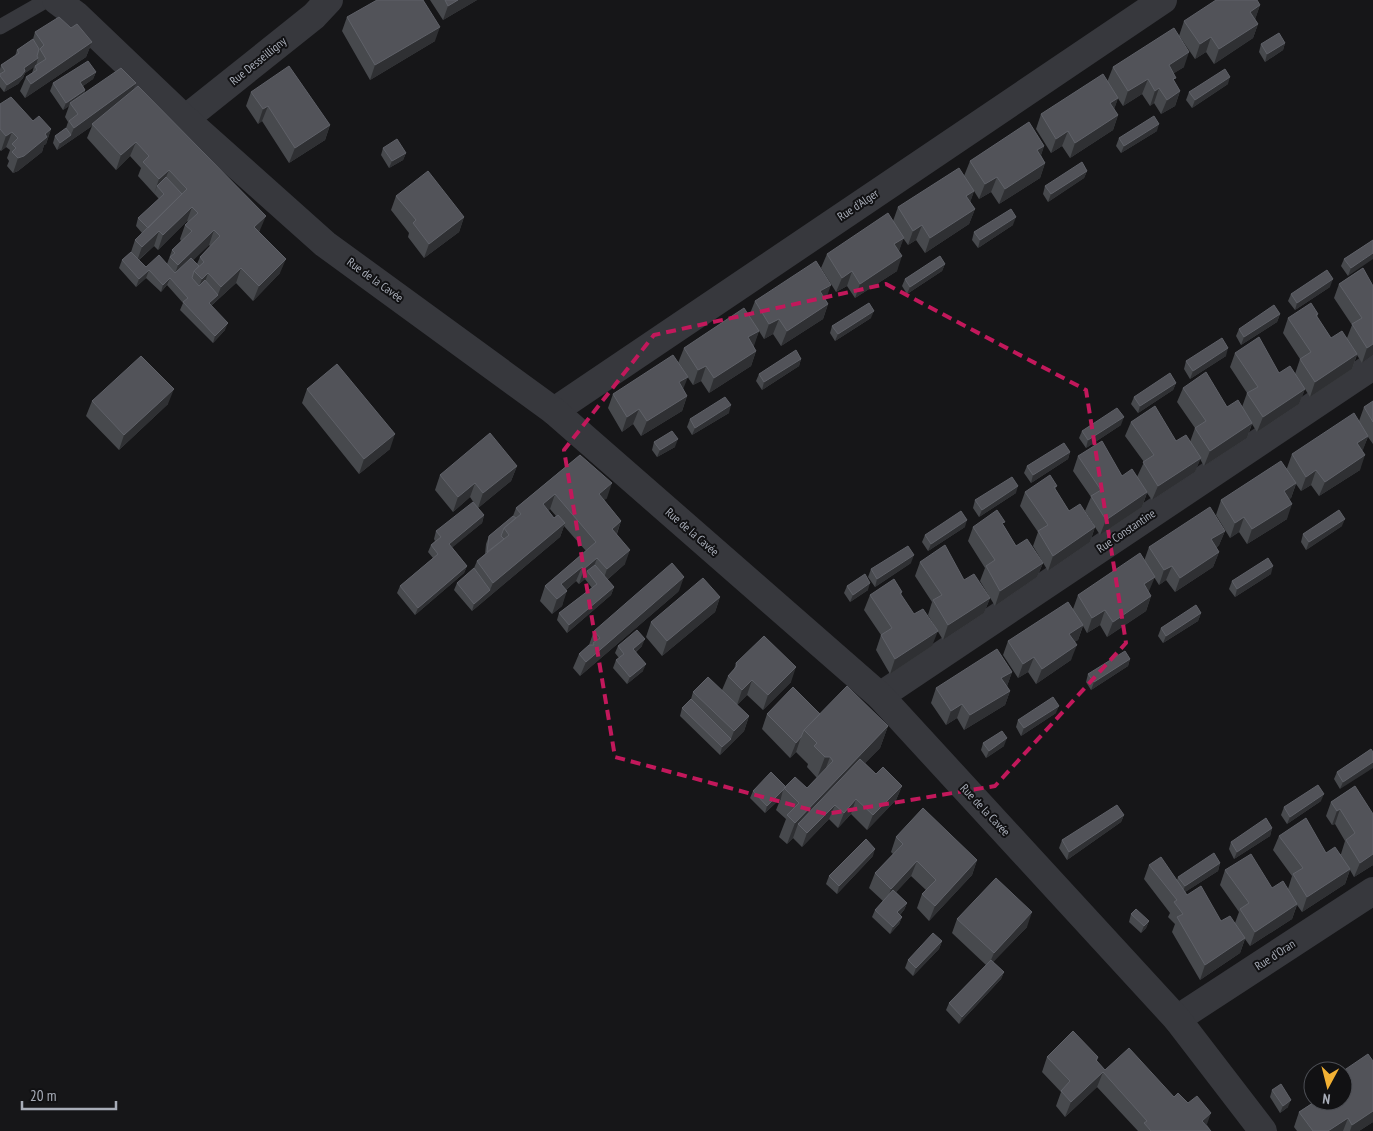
<svg xmlns="http://www.w3.org/2000/svg" width="1373" height="1131" font-family="'PT Sans Narrow',sans-serif">
<style>
.lines{fill:none;stroke-linecap:round;stroke-linejoin:round}
.service{stroke:#37383d;stroke-width:15}
.minor{stroke:#37383d;stroke-width:28}
.tertiary{stroke:#37383d;stroke-width:28}
.wall{fill:#47494d;fill-rule:evenodd}
.shaded-wall{fill:#2f3033}
.building{fill:#525359;stroke:#5f6168}
.marked{fill:none;stroke:#c2185b;stroke-width:4;stroke-dasharray:10 6;stroke-linejoin:round}
.labels{text-anchor:middle;stroke-width:4;stroke-linejoin:round;paint-order:stroke}
.street-label{font-size:12px;fill:#a8adb8;stroke:#111113}
</style>
<rect width="100%" height="100%" fill="#161618"/>
<g class="lines">
<path class="service" d="M0 27 47 0"/>
<path class="minor" d="M185 119 314 16 329 0
M554 411 1163 0
M880 696 1373 366
M1177 1019 1373 891"/>
<path class="tertiary" d="M56 0 76 15 185 119 325 244 554 411 880 696 1177 1019 1263 1131"/>
</g>
<path class="wall" d="M430 0H477L443 20Z
M1260 5 1255 19 1258 24 1253 38 1214 64 1206 52 1195 59 1180 37 1184 67 1174 73V82L1180 91 1175 106 1161 114 1154 103 1150 106 1142 94 1123 106 1117 97 1118 98 1114 109 1118 115 1113 130 1070 158 1062 146 1051 153 1036 129 1041 114 1107 82 1113 67 1179 36 1184 21Z
M347 17 435 41 370 80 342 31Z
M71 28 92 42 86 57 25 98 20 91 26 77 32 73 34 67 25 73 23 78 18 84 4 92 0 87V69L1 65 15 56 17 50 33 39 35 32Z
M1285 43 1283 50 1265 62 1259 52 1261 44Z
M96 72 93 79 83 86 85 90 84 94 136 83 133 90 260 230 259 232 280 273 253 301 236 283 211 306 225 330 213 343 180 310 183 303 167 285 161 292 146 278 136 287 119 268 122 260 131 252 135 240 142 233 136 226 138 218 159 199 138 176 141 168 130 156 116 170 87 138 92 126 57 150 53 143 55 136 66 128 68 122 65 117 69 106 63 110 50 91 53 83ZM187 221 188 222 185 225 180 239 181 241 172 250 167 264 146 267 139 260 154 246 158 250ZM209 245 210 246 200 257 197 264 193 260Z
M1228 84 1192 108 1186 100 1189 92Z
M251 92 330 125 325 140 289 163 262 121 258 124 246 106Z
M0 104 33 121 51 129 46 144 44 145 42 152 18 171 13 173 7 166 9 161 7 158 10 150 6 147 1 151 0 150Z
M1157 131 1121 153 1116 146 1119 138Z
M1044 146 1041 155 1045 163 1040 178 999 204 991 192 979 199 974 191 970 202 975 209 969 224 925 253 916 240 908 245 903 238 899 251 897 271 855 298 847 286 836 292 821 268 827 254 893 221 898 207 964 176 970 161Z
M383 148 406 153 403 160 389 168 381 155Z
M1087 171 1084 178 1048 202 1043 194 1045 186Z
M396 196 464 217 459 232 424 258 408 237 409 233 391 210Z
M1013 225 978 248 972 240 974 232Z
M1373 240 1348 276 1341 266 1344 259Z
M945 264 942 271 907 294 902 286 905 279Z
M1363 268 1373 355 1362 363 1357 355 1352 369 1310 397 1305 389 1299 404 1257 432 1252 424 1247 438 1204 466 1200 459 1195 472 1152 500 1147 493 1142 507 1100 535 1095 527 1090 542 1048 571 1033 546 1038 532 1020 506 1025 492 1057 486 1055 489 1069 511 1094 525 1085 511 1091 497 1073 471 1078 456 1122 476 1137 477 1144 462 1125 436 1131 422 1176 441 1190 442 1195 428 1177 402 1183 388 1227 407H1242L1247 393 1230 367 1235 353 1279 373 1295 374 1300 359 1283 333 1288 318 1318 314 1317 317 1331 338H1347L1352 325 1334 298 1339 284Z
M1330 287 1295 310 1288 301 1291 294Z
M825 299 828 304 823 319 781 346 773 334 764 339 759 331 753 346 756 351 751 366 709 393 701 381 693 385 678 363 684 348 749 316 755 301Z
M1280 314 1277 322 1241 345 1236 336 1239 329Z
M871 318 835 341 830 333 832 326Z
M1226 356 1190 379 1184 369 1186 361Z
M801 359 799 366 762 390 756 381 759 374Z
M1176 383 1173 390 1138 413 1131 404 1134 397Z
M307 389 390 449 359 474 302 403Z
M683 389 687 396 682 411 641 436 633 424 622 432 608 408 613 394Z
M92 401 168 404 119 450 86 416Z
M1373 401V444L1368 437 1362 451 1360 470 1319 496 1311 485 1301 491 1296 484 1291 498 1289 499 1287 519 1247 544 1239 532 1230 538 1216 515 1221 500 1287 468 1292 454 1359 421 1364 407Z
M729 413 692 435 687 427 690 419Z
M1121 425 1086 448 1079 438 1082 431Z
M654 442 675 447 657 457 652 450Z
M1070 452 1068 459 1031 483 1024 473 1027 466Z
M580 455 607 498 604 500 621 521 617 534 625 564 607 580 614 587 611 595 567 633 557 620 559 613 592 588 585 579 579 584 576 581 566 590 562 606 552 614 540 601 545 586 586 551 564 526 560 537 472 611 454 590 457 583 474 568 477 561 485 554 486 544 489 536 513 516 516 508ZM550 509 556 516 554 518 548 510Z
M517 466 511 481 478 508 484 515 482 523 452 547 467 566 464 573 415 615 397 593 400 586 433 558 428 552 431 545 435 541 434 539 436 531 474 503 470 497 453 512 435 490 440 475Z
M1016 493 979 517 973 508 975 500Z
M1004 526 1016 546 1043 563 1037 577 995 606 980 581 985 568 968 541 973 527Z
M1342 526 1306 550 1301 542 1303 534Z
M965 527 928 551 922 542 925 535Z
M1225 531 1219 545 1216 548 1219 552 1213 567 1175 592 1166 580 1159 585 1154 577 1148 592 1151 596 1146 611 1107 637 1100 625 1087 633 1083 626 1078 640 1074 642 1071 660 1036 684 1028 672 1018 678 1003 655 1008 641 1073 609 1078 595 1144 561 1149 547Z
M920 562 964 580 990 598 984 613 943 640 928 615 932 602 915 576Z
M911 563 875 587 868 577 871 569Z
M1271 574 1235 597 1229 589 1232 581Z
M847 586 868 590 850 602 844 593Z
M679 591 580 676 573 668 579 654 589 645 594 631Z
M902 592 901 595 932 646 890 674 876 650 881 635 864 610 870 595Z
M720 597 715 612 662 656 646 637 651 622Z
M1201 613 1198 621 1163 643 1158 636 1161 628Z
M618 646H642L636 652 643 671 627 684 613 668 616 660 619 658 615 653Z
M1130 659 1128 666 1091 690 1086 682 1088 674Z
M736 663 791 682 763 710 747 695 737 705 749 716 744 731 720 755 680 716 682 708 691 699 693 692 722 690 728 676 734 669Z
M1012 672 1007 686 1010 691 1005 705 964 730 957 718 946 725 931 703 936 688Z
M1056 713 1021 736 1016 727 1018 720Z
M767 714H820L888 726 880 748 865 763 876 774 902 786 896 800 867 830 851 814 838 828 829 819 802 847 793 838 787 844 779 837 786 819 776 810 781 798 765 813 750 798 753 791 786 787 807 788 817 778 807 767 808 764 796 752 790 758 762 729Z
M983 743 1004 746 986 758 981 750Z
M1371 749 1340 789 1334 779 1337 772Z
M1355 786 1373 865 1354 877 1350 870 1345 884 1302 912 1297 905 1292 919 1250 946 1245 939 1240 953 1200 980 1172 932 1175 924 1168 917 1170 913 1144 879 1149 865 1177 880 1178 877 1220 863 1218 871 1185 892 1187 895 1221 921 1235 923 1239 912 1220 885 1225 870 1272 888 1288 889 1292 876 1273 850 1279 836 1326 853 1341 854 1345 841 1335 824 1332 825 1326 816 1331 802Z
M1321 801 1287 824 1281 815 1284 807Z
M1124 815 1121 822 1067 860 1059 848 1062 840Z
M1272 828 1270 836 1234 859 1229 849 1231 842Z
M896 837 977 860 972 875 929 921 917 908 922 894 926 890 911 876 896 892 907 903 904 910 900 915 902 917 899 924 890 934 872 917 875 910 883 901 869 888 875 873 893 854 891 852Z
M873 856 837 894 826 884 829 876Z
M1131 914 1149 921 1146 928 1141 933 1129 922Z
M957 919 1027 927 993 962 1004 972 1001 979 959 1024 946 1010 949 1003 986 965 952 933Z
M942 941 939 949 913 976 905 968 908 960Z
M1047 1057H1098L1097 1061 1105 1070 1174 1097 1207 1125 1211 1131H1138L1097 1087 1065 1117 1056 1106 1061 1092 1042 1072Z
M1373 1061V1122L1359 1131H1297L1294 1127 1299 1112Z
M1272 1090 1288 1107 1280 1113 1270 1097Z"/>
<path class="shaded-wall" d="M458 0H477L443 20 448 6Z
M1260 5 1255 20 1250 12Z
M1258 24 1253 38 1214 64 1219 49Z
M440 27 435 41 370 80 375 65Z
M1211 37 1206 52 1195 59 1200 44Z
M92 42 86 57 25 98 31 84Z
M1285 43 1283 50 1265 62 1267 54Z
M1189 52 1184 67 1163 80 1169 65Z
M38 58 36 66 25 73 23 78 18 84 4 92 7 85 24 68Z
M96 72 93 79 77 90 80 82Z
M1230 77 1228 84 1192 108 1195 100Z
M1148 79 1142 94 1123 106 1128 91Z
M136 83 131 97 92 124V126L57 150 60 143 71 135 74 128Z
M1159 88 1154 103 1150 106 1155 91Z
M85 90 82 97 70 103 69 106 63 110 66 103Z
M1180 91 1175 106 1161 114 1167 100Z
M1118 98 1113 113 1110 103Z
M268 106 262 121 258 124 263 109Z
M1118 115 1113 130 1070 158 1075 143Z
M1159 124 1157 131 1121 153 1124 146Z
M330 125 325 140 289 163 295 148Z
M51 129 46 144 44 145 42 152 18 171 13 173 18 158Z
M1068 131 1062 146 1051 153 1056 139Z
M12 132 6 147 1 151 6 136Z
M136 142 130 156 116 170 121 155Z
M1044 146 1039 161 1037 150Z
M406 153 403 160 389 168 392 161Z
M1045 163 1040 178 999 204 1005 189Z
M169 170 163 184 157 186 154 194 159 179Z
M1087 171 1084 178 1048 202 1051 194Z
M997 177 991 192 979 199 985 184Z
M974 191 969 206 966 196Z
M192 207 187 221 158 250 163 235Z
M975 209 969 224 925 253 930 238Z
M266 216 260 230 249 242 254 227Z
M464 217 459 232 424 258 429 244Z
M1016 217 1013 225 978 248 980 240Z
M922 225 916 240 908 245 913 231Z
M214 230 209 245 173 280 178 265Z
M159 231 154 246 137 261 142 247Z
M904 238 898 253 894 244Z
M1373 253V259L1348 276 1351 268Z
M902 256 897 271 855 298 860 284Z
M286 259 280 273 253 301 259 286Z
M945 264 942 271 907 294 910 287Z
M241 268 236 283 215 302 221 287Z
M149 270 146 278 136 287 139 279Z
M852 271 847 286 836 292 842 278Z
M208 273 203 288 196 294 202 279Z
M170 278 167 285 161 292 163 285Z
M1333 279 1330 287 1295 310 1297 303Z
M831 285 826 299 820 291Z
M218 295 215 302 206 310 209 303Z
M828 304 823 319 781 346 787 331Z
M874 311 871 318 835 341 838 334Z
M1280 314 1277 322 1241 345 1244 337Z
M779 319 773 334 764 339 769 324Z
M228 323 225 330 213 343 215 336Z
M759 331 754 346 743 352 748 337Z
M1373 344V355L1362 363 1367 348Z
M1228 348 1226 356 1190 379 1193 371Z
M756 351 751 366 709 393 714 378Z
M1357 354 1352 369 1310 397 1315 382Z
M801 359 799 366 762 390 764 382Z
M706 366 701 381 693 385 698 370Z
M688 377 682 392 679 382Z
M1176 383 1173 390 1138 413 1140 406Z
M174 389 168 404 119 450 124 435Z
M1305 389 1299 404 1257 432 1263 417Z
M687 396 682 411 641 436 647 421Z
M731 405 729 413 692 435 695 428Z
M639 409 633 424 622 432 627 417Z
M1124 417 1121 425 1086 448 1088 440Z
M1252 423 1247 438 1204 466 1210 451Z
M395 434 390 449 359 474 364 459Z
M1368 436 1363 450 1352 457 1357 443Z
M678 439 675 447 657 457 660 450Z
M1070 452 1068 459 1031 483 1033 475Z
M1365 455 1360 470 1319 496 1325 482Z
M1201 458 1195 472 1152 500 1158 486Z
M517 466 511 481 478 508 483 493Z
M1316 470 1311 485 1301 491 1306 477Z
M475 483 470 497 453 512 458 497Z
M612 483 607 498 594 509 599 494Z
M1296 483 1291 498 1279 506 1284 491Z
M1018 486 1016 493 979 517 982 510Z
M1147 492 1142 507 1100 535 1106 520Z
M555 494 550 509 537 518 543 504Z
M1292 504 1287 519 1247 544 1252 529Z
M484 515 482 523 447 552 449 544Z
M1244 517 1239 532 1230 538 1235 523Z
M1345 519 1342 526 1306 550 1309 542Z
M967 520 965 527 928 551 931 544Z
M621 521 616 535 612 529Z
M565 523 560 537 472 611 474 604 490 590 493 583Z
M1095 527 1090 542 1048 571 1053 556Z
M1225 531 1219 545 1206 554 1211 539Z
M630 550 625 564 602 584 607 569Z
M1219 552 1213 567 1175 592 1180 578Z
M914 555 911 563 875 587 877 579Z
M597 558 592 572 587 571 585 579 579 584 584 569Z
M1043 563 1037 577 995 606 1000 591Z
M467 566 464 573 415 615 418 608Z
M1172 566 1166 580 1159 585 1164 570Z
M1273 566 1271 574 1235 597 1237 589Z
M582 567 576 581 556 598 561 584Z
M684 577 679 591 580 676 586 662Z
M1155 577 1149 591 1138 599 1144 584Z
M870 583 868 590 850 602 853 595Z
M614 587 611 595 567 633 569 625Z
M567 591 562 606 552 614 557 599Z
M1151 596 1146 611 1107 637 1113 622Z
M720 597 715 612 662 656 667 641Z
M990 598 984 613 943 640 948 625Z
M1105 610 1100 625 1087 633 1092 618Z
M1201 613 1198 621 1163 643 1166 636Z
M1083 625 1078 640 1064 649 1069 634Z
M938 631 932 646 890 674 895 659Z
M645 639 642 646 630 656 633 649Z
M1077 645 1071 660 1036 684 1042 669Z
M1034 657 1028 672 1018 678 1023 664Z
M1130 659 1128 666 1091 690 1094 682Z
M646 664 643 671 627 684 630 677Z
M796 667 791 682 763 710 768 695Z
M1012 672 1007 686 1001 678Z
M752 680 747 695 737 705 742 690Z
M1010 691 1005 705 964 730 970 715Z
M962 704 957 718 946 725 951 711Z
M1059 706 1056 713 1021 736 1024 728Z
M749 716 744 731 720 755 722 747 731 739 734 731Z
M888 726 880 748 802 828 798 824 793 838 787 844 795 823Z
M801 737 796 752 790 758 796 743Z
M1007 738 1004 746 986 758 989 751Z
M825 757H830L822 778H817Z
M1373 762V768L1340 789 1343 782Z
M902 786 896 800 867 830 873 815Z
M783 790 781 798 765 813 767 806Z
M1324 794 1321 801 1287 824 1290 817Z
M856 799 851 814 838 828 844 813Z
M835 805 829 819 802 847 807 833Z
M1340 809 1335 824 1332 825 1337 811Z
M1124 815 1121 822 1067 860 1069 852Z
M1272 828 1270 836 1234 859 1237 852Z
M875 849 873 856 837 894 839 886Z
M1373 854V865L1354 877 1360 863Z
M977 860 972 875 929 921 935 906Z
M917 861 911 876 886 903 891 889Z
M1220 863 1218 871 1182 894 1185 886Z
M1350 869 1345 884 1302 912 1307 897Z
M907 903 904 910 895 920 897 912Z
M1297 904 1292 919 1250 946 1255 932Z
M1032 912 1027 927 988 967 994 953Z
M902 917 899 924 890 934 893 927Z
M1149 921 1146 928 1141 933 1144 926Z
M1245 938 1240 953 1200 980 1205 965Z
M942 941 939 949 913 976 916 968Z
M1004 972 1001 979 959 1024 962 1017Z
M1103 1072 1097 1087 1065 1117 1071 1102Z
M1291 1100 1288 1107 1280 1113 1283 1106Z
M1373 1111V1122L1359 1131H1350L1352 1125Z
M1211 1113 1206 1127 1202 1121Z
M1348 1118 1343 1131H1328Z"/>
<path class="building" d="M377 0H423L440 27 375 65 347 17Z
M445 0H458L448 6Z
M1216 0H1257L1260 5 1250 12 1258 24 1219 49 1211 37 1200 44 1184 21Z
M59 17 71 28 77 24 92 42 31 84 26 77 37 70 35 66 46 59 40 49 44 45 35 32Z
M1174 28 1189 52 1169 65 1176 78 1173 79 1180 91 1167 100 1159 88 1155 91 1148 79 1128 91 1113 67Z
M1279 33 1285 43 1267 54 1261 44Z
M33 39 39 49 37 56 38 58 24 68 25 71 21 76 7 85 0 76V74L5 71 1 65 19 53 17 50Z
M88 61 96 72 80 82 85 90 66 103 53 83Z
M289 66 330 125 295 148 268 106 263 109 251 92Z
M121 68 136 83 74 128 69 121 78 114 70 103Z
M1225 69 1230 77 1195 100 1189 92Z
M1103 74 1118 98 1110 103 1118 115 1075 143 1068 131 1056 139 1041 114Z
M138 86 266 216 254 227 286 259 259 286 241 268 221 287 208 273 202 279 194 271 204 262 200 257 220 236 214 230 178 265 170 257 175 253 172 250 192 231 185 225 198 213 192 207 163 235 159 231 142 247 135 240 187 189 169 170 159 179 143 162 149 156 136 142 121 155 92 124Z
M11 97 33 121 39 116 51 129 45 134 47 137 24 156 18 158 12 152 16 148 12 144 18 138 12 132 6 136 0 129V104Z
M1154 116 1159 124 1124 146 1119 138Z
M1029 122 1044 146 1037 150 1045 163 1005 189 997 177 985 184 970 161Z
M66 128 71 135 60 143 55 136Z
M397 139 406 153 392 161 383 148Z
M1082 162 1087 171 1051 194 1045 186Z
M959 168 974 191 966 196 975 209 930 238 922 225 913 231 898 207Z
M428 171 464 217 429 244 413 223 416 220 396 196Z
M166 177 182 194 148 228 138 218 164 194 157 186Z
M1011 209 1016 217 980 240 974 232Z
M888 213 904 238 894 244 902 256 860 284 852 271 842 278 827 254Z
M1373 240V253L1351 268 1344 259Z
M131 252 146 267 159 255 175 273 191 258 199 266 194 271 192 278 199 286 205 280 218 295 209 303 228 323 215 336 183 302 188 298 170 278 163 285 149 270 139 279 122 260Z
M940 256 945 264 910 287 905 279Z
M816 261 831 285 820 291 828 304 787 331 779 319 769 324 755 301Z
M1363 268 1373 286V344L1367 348 1352 324 1362 318 1339 284Z
M1327 270 1333 279 1297 303 1291 294Z
M869 303 874 311 838 334 832 326Z
M1311 303 1318 314 1316 315 1331 338 1342 331 1357 354 1315 382 1300 359 1311 352 1288 318Z
M1274 305 1280 314 1244 337 1239 329Z
M744 308 759 331 748 337 756 351 714 378 706 366 698 370 684 348Z
M1259 337 1279 373 1290 366 1305 389 1263 417 1247 393 1258 387 1235 353Z
M1222 338 1228 348 1193 371 1186 361Z
M796 350 801 359 764 382 759 374Z
M673 355 688 377 679 382 687 396 647 421 639 409 627 417 613 394Z
M141 356 174 389 124 435 92 401Z
M337 364 395 434 364 459 307 389Z
M1206 372 1227 407 1238 400 1252 423 1210 451 1195 428 1206 421 1183 388Z
M1170 373 1176 383 1140 406 1134 397Z
M725 397 731 405 695 428 690 419Z
M1373 401V422L1364 407Z
M1155 406 1176 441 1186 435 1201 458 1158 486 1143 462 1154 455 1131 422Z
M1117 408 1124 417 1088 440 1082 431Z
M1354 413 1368 436 1357 443 1365 455 1325 482 1316 470 1306 477 1292 454Z
M672 431 678 439 660 450 654 442Z
M490 433 517 466 483 493 475 483 458 497 440 475Z
M1102 441 1122 476 1132 469 1147 492 1106 520 1091 496 1101 490 1078 456Z
M1064 443 1070 452 1033 475 1027 466Z
M580 455 612 483 599 494 621 521 612 529 630 550 607 569 597 558 584 569 582 567 561 584 567 591 557 599 545 586 596 542 555 494 543 504 554 518 558 515 565 523 493 583 477 561 509 535 504 528 521 514 516 508Z
M1281 461 1296 483 1284 491 1292 504 1252 529 1244 517 1235 523 1221 500Z
M1050 475 1057 486 1054 487 1069 511 1080 504 1095 527 1053 556 1038 531 1048 525 1025 492Z
M1012 477 1018 486 982 510 975 500Z
M473 502 484 515 449 544 467 566 418 608 400 586 438 554 431 545 441 537 436 531Z
M1210 507 1225 531 1211 539 1219 552 1180 578 1172 566 1164 570 1149 547Z
M997 510 1005 522 1002 523 1016 546 1027 539 1043 563 1000 591 986 566 995 560 973 527Z
M1339 510 1345 519 1309 542 1303 534Z
M961 511 967 520 931 544 925 535Z
M513 516 516 518 504 528 501 536 504 539 487 552 489 536Z
M945 545 964 580 974 574 990 598 948 625 933 600 942 595 920 562Z
M908 546 914 555 877 579 871 569Z
M1140 553 1155 577 1144 584 1151 596 1113 622 1105 610 1092 618 1078 595Z
M1268 558 1273 566 1237 589 1232 581Z
M672 563 684 577 586 662 579 654 589 645H594L593 643 600 638 594 631Z
M595 565 614 587 569 625 559 613 597 584 587 571Z
M474 568 490 590 474 604 457 583Z
M865 574 870 583 853 595 847 586Z
M703 578 720 597 667 641 651 622Z
M894 579 902 592 900 593 914 614 923 609 938 631 895 659 881 635 892 628 870 595Z
M1068 602 1083 625 1069 634 1077 645 1042 669 1034 657 1023 664 1008 641Z
M1196 605 1201 613 1166 636 1161 628Z
M637 630 645 639 633 649 646 664 630 677 616 660 624 654 618 646Z
M764 636 796 667 768 695 752 680 742 690 728 676 737 666 736 663Z
M997 649 1012 672 1001 678 1010 691 970 715 962 704 951 711 936 688Z
M1125 651 1130 659 1094 682 1088 674Z
M708 677 749 716 734 731 693 692Z
M847 686 888 726 795 823 787 815 799 803 784 788 795 777 807 788 833 761 830 757H825L814 746 817 743 804 730Z
M793 687 820 714 804 730 801 737 796 743 767 714Z
M1053 697 1059 706 1024 728 1018 720Z
M691 699 731 739 722 747 682 708Z
M1002 731 1007 738 989 751 983 743Z
M1371 749 1373 752V762L1343 782 1337 772Z
M860 759 876 774 883 767 902 786 873 815 856 799 844 813 835 805 807 833 798 824Z
M771 772 786 787 767 806 753 791Z
M1318 785 1324 794 1290 817 1284 807Z
M1355 786 1373 814V854L1360 863 1346 840 1355 833 1340 809 1337 811 1331 802Z
M1117 805 1124 815 1069 852 1062 840Z
M923 808 977 860 935 906 922 894 936 880 917 861 891 889 875 873 903 844 896 837Z
M1266 818 1272 828 1237 852 1231 842Z
M1306 818 1326 853 1335 847 1350 869 1307 897 1293 874 1303 868 1279 836Z
M866 839 875 849 839 886 829 876Z
M1214 853 1220 863 1185 886 1178 877Z
M1251 854 1272 888 1283 881 1297 904 1255 932 1240 909 1249 903 1225 870Z
M1161 857 1187 895 1201 886 1221 921 1230 916 1245 938 1205 965 1177 917 1183 914 1174 902 1177 900 1149 865Z
M996 878 1032 912 994 953 957 919Z
M893 890 907 903 897 912 902 917 893 927 875 910Z
M1136 909 1149 921 1144 926 1131 914Z
M933 933 942 941 916 968 908 960Z
M991 960 1004 972 962 1017 949 1003Z
M1073 1031 1098 1057 1096 1060 1105 1070 1129 1048 1174 1097 1178 1093 1188 1103 1197 1096 1211 1113 1202 1121 1211 1131H1151L1144 1123 1147 1121 1103 1072 1071 1102 1061 1091 1070 1081 1047 1057Z
M1368 1054 1373 1061V1111L1352 1125 1348 1118 1328 1131H1313L1299 1112 1316 1101H1343V1071Z
M1281 1084 1291 1100 1283 1106 1272 1090Z"/>
<path class="marked" d="M886 284 1086 390 1126 643 995 786 826 814 615 757 564 450 654 335Z"/>
<g class="labels">
<g class="street-label">
<text transform="translate(258 61) rotate(-39)" y="4">Rue Desseilligny</text>
<text transform="translate(858 205) rotate(-34)" y="4">Rue d'Alger</text>
<text transform="translate(375 280) rotate(36)" y="4">Rue de la Cavée</text>
<text transform="translate(1126 531) rotate(-34)" y="4">Rue Constantine</text>
<text transform="translate(692 532) rotate(41)" y="4">Rue de la Cavée</text>
<text transform="translate(985 810) rotate(47)" y="4">Rue de la Cavée</text>
<text transform="translate(1275 955) rotate(-33)" y="4">Rue d'Oran</text>
</g>
</g>
<g transform="translate(1328 1086) rotate(187)"><circle r="24" fill="#111113" stroke="#4d4f55"/>
<path d="M0-4L9 19L0 12L-9 19Z" fill="#f2b134"/>
<text y="-8" font-size="14" font-weight="bold" text-anchor="middle" fill="#a8adb8">N</text>
</g>
<path d="M22 1101v8h94v-8" fill="none" stroke="#a8adb8" stroke-width="2.5"/>
<text x="30" y="1101" font-size="15" fill="#a8adb8" stroke="#111113" stroke-width="4" paint-order="stroke">20 m</text>
</svg>
